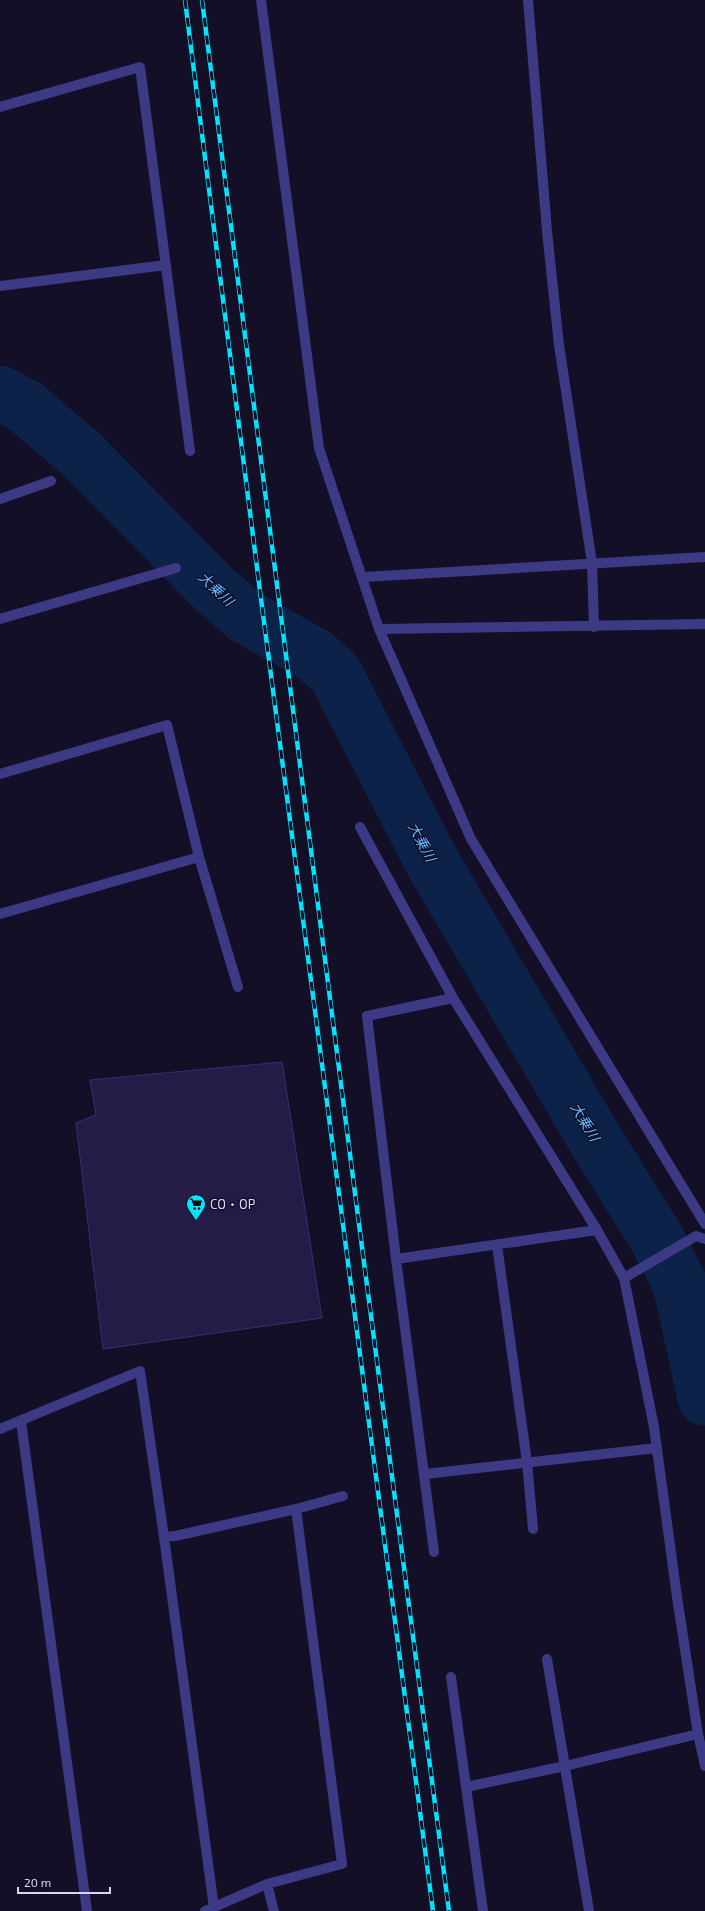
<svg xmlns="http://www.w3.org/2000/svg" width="705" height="1911" font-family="'Exo 2','Noto Sans JP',sans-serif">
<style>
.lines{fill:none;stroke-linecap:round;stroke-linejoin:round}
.river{stroke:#0c2248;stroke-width:55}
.building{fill:#241b47;stroke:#3b2d73}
.minor{stroke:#3d3a85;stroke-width:10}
.tertiary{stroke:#3d3a85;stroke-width:10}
.rail-casing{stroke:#00e5ff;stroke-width:4.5}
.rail{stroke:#130f26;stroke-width:3;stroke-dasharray:9;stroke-linecap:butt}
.labels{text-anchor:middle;stroke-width:3;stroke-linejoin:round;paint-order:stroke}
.poi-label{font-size:13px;fill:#d9d4ff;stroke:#130f26;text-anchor:start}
.water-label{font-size:14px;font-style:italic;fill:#62b6ff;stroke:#130f26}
</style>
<rect width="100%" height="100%" fill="#130f26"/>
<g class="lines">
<path class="river" d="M0 393 26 407 81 454 214 589 245 616 314 655 335 673 431 860 596 1141 657 1239 680 1284 705 1398"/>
</g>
<path class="building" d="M282 1062 322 1318 103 1349 76 1123 96 1115 90 1080Z"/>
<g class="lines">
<path class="minor" d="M261 0 319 448 379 629 705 624
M528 0 547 231 559 345 592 563 594 627
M0 107 140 67 190 451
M0 286 166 265
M0 499 51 481
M363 577 705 557
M0 619 176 568
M0 774 167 725 199 857 238 987
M360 827 453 998 597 1230 624 1278 654 1427 677 1597 698 1734 705 1766
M0 914 199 857
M497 1245 527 1462 533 1529
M396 1259 597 1230
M624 1278 696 1236 705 1239
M21 1421 87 1911
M0 1429 140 1371 164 1537 175 1536 296 1509 342 1864 267 1884 205 1911
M425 1474 657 1448
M296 1509 343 1496
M164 1537 214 1908
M434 1552 396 1259 367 1016 453 998
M547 1659 589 1911
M451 1677 483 1911
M466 1787 565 1766 698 1734
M267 1884 274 1911"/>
<path class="tertiary" d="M379 629 471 839 705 1224"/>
<g class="rail-casing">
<path id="rail" d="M185 0 261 599 433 1911
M202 0 357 1209 449 1911"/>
</g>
<use href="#rail" class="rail"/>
</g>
<defs>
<g id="supermarket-pin" transform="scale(1)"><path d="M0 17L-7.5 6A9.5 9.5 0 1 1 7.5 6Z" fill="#00e5ff" stroke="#130f26"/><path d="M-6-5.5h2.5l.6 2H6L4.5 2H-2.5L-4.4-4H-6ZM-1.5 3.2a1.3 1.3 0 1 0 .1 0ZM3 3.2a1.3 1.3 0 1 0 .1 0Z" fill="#111"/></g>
</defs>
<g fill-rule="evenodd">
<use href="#supermarket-pin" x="196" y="1204"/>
</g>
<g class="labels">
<g class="poi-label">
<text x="210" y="1209">CO・OP</text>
</g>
<g class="water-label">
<text transform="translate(216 589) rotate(43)" y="5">大乗川</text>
<text transform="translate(422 842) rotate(62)" y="5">大乗川</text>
<text transform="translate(585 1122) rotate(59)" y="5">大乗川</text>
</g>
</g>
<path d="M18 1887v6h92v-6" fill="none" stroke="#d9d4ff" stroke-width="2"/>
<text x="24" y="1887" font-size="12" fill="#d9d4ff" stroke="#130f26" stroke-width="3" paint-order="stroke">20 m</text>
</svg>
